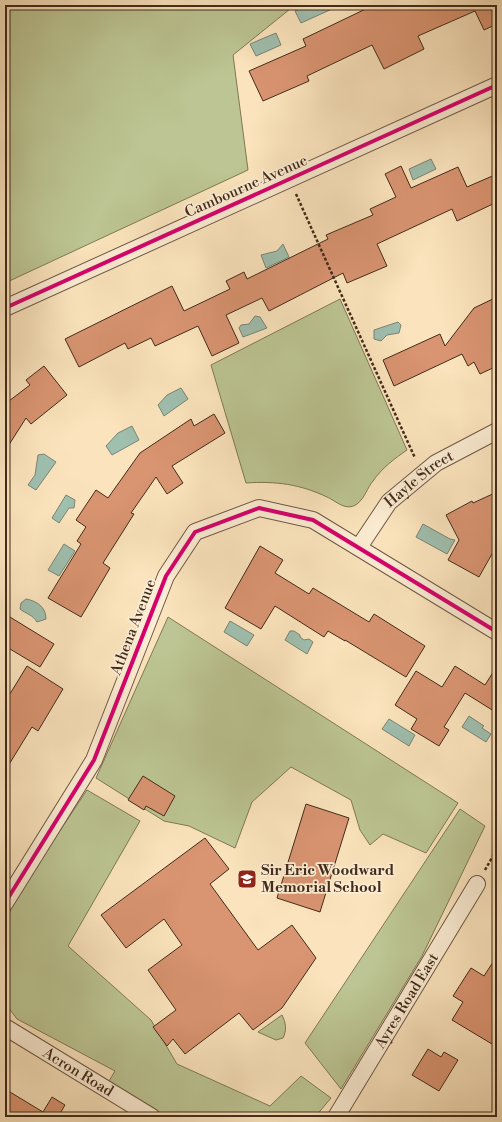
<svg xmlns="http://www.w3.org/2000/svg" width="502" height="1122" font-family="'Libre Bodoni',serif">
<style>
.green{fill:#bcc593;stroke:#7f7857}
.water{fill:#9fbfaf;stroke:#7a8474}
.building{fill:#d99471;stroke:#422b1b}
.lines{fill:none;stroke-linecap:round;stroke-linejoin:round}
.minor-casing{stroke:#705944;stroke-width:18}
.path{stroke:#422b1b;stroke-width:2.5;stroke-dasharray:3 2;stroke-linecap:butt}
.minor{stroke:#fcedd4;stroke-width:16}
.cycleway-casing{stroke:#fcedd4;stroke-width:6}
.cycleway{stroke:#d6006c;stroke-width:4}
.labels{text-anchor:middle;stroke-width:3.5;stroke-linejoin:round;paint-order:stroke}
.street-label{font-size:15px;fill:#422b1b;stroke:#fcedd4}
.poi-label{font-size:15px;font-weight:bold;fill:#422b1b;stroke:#fcedd4;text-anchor:start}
</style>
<rect width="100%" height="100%" fill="#fbe4bd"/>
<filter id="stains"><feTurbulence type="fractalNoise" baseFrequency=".005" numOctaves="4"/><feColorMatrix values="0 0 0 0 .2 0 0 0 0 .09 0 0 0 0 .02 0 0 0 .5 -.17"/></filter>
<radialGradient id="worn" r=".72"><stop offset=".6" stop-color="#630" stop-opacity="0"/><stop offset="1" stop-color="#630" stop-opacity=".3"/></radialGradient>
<path class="green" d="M5 5H295L233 55 248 170 5 283Z
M340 299 407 450C394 459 382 468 373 481 367 488 365 498 357 504 346 512 336 501 327 497 300 484 275 481 246 483L211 365Z
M168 617 458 803 426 853 383 834 370 845 360 830 351 800 291 767 252 802 235 848 189 826 164 821 96 778Z
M87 790 140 821 68 946 151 1020 177 1064 270 1106 301 1076 331 1098 315 1117H165L109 1081 115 1071 17 1019 5 1003V925L15 898Z
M460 809 485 826 422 956 341 1089 305 1043Z
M282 1015C286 1023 287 1030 283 1038L276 1040 258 1032Z"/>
<path class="water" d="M308 5H330L332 9 301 23 295 11Z
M276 33 281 45 256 56 250 44Z
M431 159 436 169 413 180 409 169Z
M283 244 289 257 266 268 261 255 277 251Z
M255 316 260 317 267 328 243 337 239 328 241 325 249 324Z
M398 322 401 325 399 333 387 335 381 341 374 339V330Z
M181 388 188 399 164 416 158 405 167 395Z
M132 426 139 440 112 455 106 446 118 433Z
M44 454 56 462 36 490 28 485 35 475 38 455Z
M66 495 75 500 74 508H69L59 523 52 518Z
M423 524 450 539 455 540 447 554 416 537Z
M64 544 75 551 59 576 48 570Z
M26 599C37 601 46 607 46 619L37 622C32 614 26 614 20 609L21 603Z
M230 621 254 635 247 646 224 632Z
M290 631H294L300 635V637L304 640 309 639 313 642 307 654 285 640Z
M469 716 484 726 482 728 491 734 486 742 462 727Z
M389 719 415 735 409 746 382 729Z"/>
<path class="building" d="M374 5H497V24L484 30 475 11 418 36 424 49 384 69 372 45 307 76 309 81 263 101 249 71 306 46 303 39Z
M401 166 411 188 458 167 467 187 497 174V202L457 221 452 209 377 244 387 266 347 283 343 273 269 311 262 298 226 315 239 343 212 356 198 326 155 346 151 338 128 349 125 343 79 367 65 339 172 286 184 311 230 289 226 281 244 272 247 279 328 239 326 235 373 215 370 209 396 197 385 174Z
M497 297V366L480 374 474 362 468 366 462 354 394 386 383 360 440 334 445 346 474 308Z
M44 366 67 395 31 424 26 418 5 451V404L30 385 26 380Z
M214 414 225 433 172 466 183 483 167 494 156 477 131 513 134 514 103 563 110 568 81 617 48 598 81 544 77 541 86 527 76 520 96 490 108 498 140 453 191 419 194 426Z
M497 492V545L479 577 448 560 459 540 446 515 472 501 473 503Z
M260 546 283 560 275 573 309 594 313 588 369 622 374 614 425 646 406 677 345 640V641L328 631 324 637 275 606 261 629 225 608Z
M5 614 54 644 40 667 5 646Z
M27 666 63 689 38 731 32 727 5 771V702Z
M455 666 485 685 497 666V713L465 693 444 727 449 730 439 746 411 729 417 719 395 705 416 671 442 687Z
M143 776 175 796 164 816 146 806 144 810 128 800Z
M306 804 349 818 320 912 277 898Z
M205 838 229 869 210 884 258 950 292 925 316 958 282 1008 253 1030 239 1013 185 1054 173 1039 167 1046 153 1027 176 1010 148 970 182 945 164 919 126 948 101 915Z
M497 956V1047L452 1020 463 1002 453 996 471 968 484 976Z
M428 1049 441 1057 444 1052 458 1060 439 1091 412 1075Z
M5 1089 43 1112 52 1097 65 1105 58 1117H5Z"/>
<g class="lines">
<g class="minor-casing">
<g id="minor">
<path d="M5 308 497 85"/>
<path id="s1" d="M359 547 389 502 436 463 497 431"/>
<path d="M5 903 94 760 166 576 195 532 259 508 313 520 497 632"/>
<path id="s2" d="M5 1027 152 1117"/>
<path id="s3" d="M336 1117 477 884"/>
</g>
</g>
<path class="path" d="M296 194 415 458
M485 870 497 849"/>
<use href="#minor" class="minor"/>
<g class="cycleway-casing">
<path id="cycleway" d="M5 308 497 85
M5 903 94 760 166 576 195 532 259 508 313 520 497 632"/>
</g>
<use href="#cycleway" class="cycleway"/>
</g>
<defs>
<g id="school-square" transform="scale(1)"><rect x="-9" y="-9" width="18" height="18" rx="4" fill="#8f2418" stroke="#fcedd4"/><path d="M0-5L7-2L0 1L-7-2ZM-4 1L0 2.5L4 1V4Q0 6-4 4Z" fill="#fff"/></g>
</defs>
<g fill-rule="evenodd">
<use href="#school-square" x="247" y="879"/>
</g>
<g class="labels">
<g class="street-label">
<text transform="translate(246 186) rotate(-24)" y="5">Cambourne Avenue</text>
<text dy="5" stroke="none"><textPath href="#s1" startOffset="92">Hayle Street</textPath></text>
<text transform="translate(133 627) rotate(-69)" y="5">Athena Avenue</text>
<text dy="5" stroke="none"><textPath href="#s3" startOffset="136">Ayres Road East</textPath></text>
<text dy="5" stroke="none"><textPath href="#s2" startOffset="86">Acron Road</textPath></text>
</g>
<g class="poi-label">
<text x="261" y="875">Sir Eric Woodward<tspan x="261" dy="17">Memorial School</tspan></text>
</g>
</g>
<rect width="502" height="1122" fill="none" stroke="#fbe4bd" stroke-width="20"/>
<rect x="6" y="6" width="490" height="1110" fill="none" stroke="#422b1b" stroke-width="2"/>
<rect x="10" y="10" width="482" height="1102" fill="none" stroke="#422b1b"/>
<rect width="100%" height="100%" filter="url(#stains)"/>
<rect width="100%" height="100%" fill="url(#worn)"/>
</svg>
